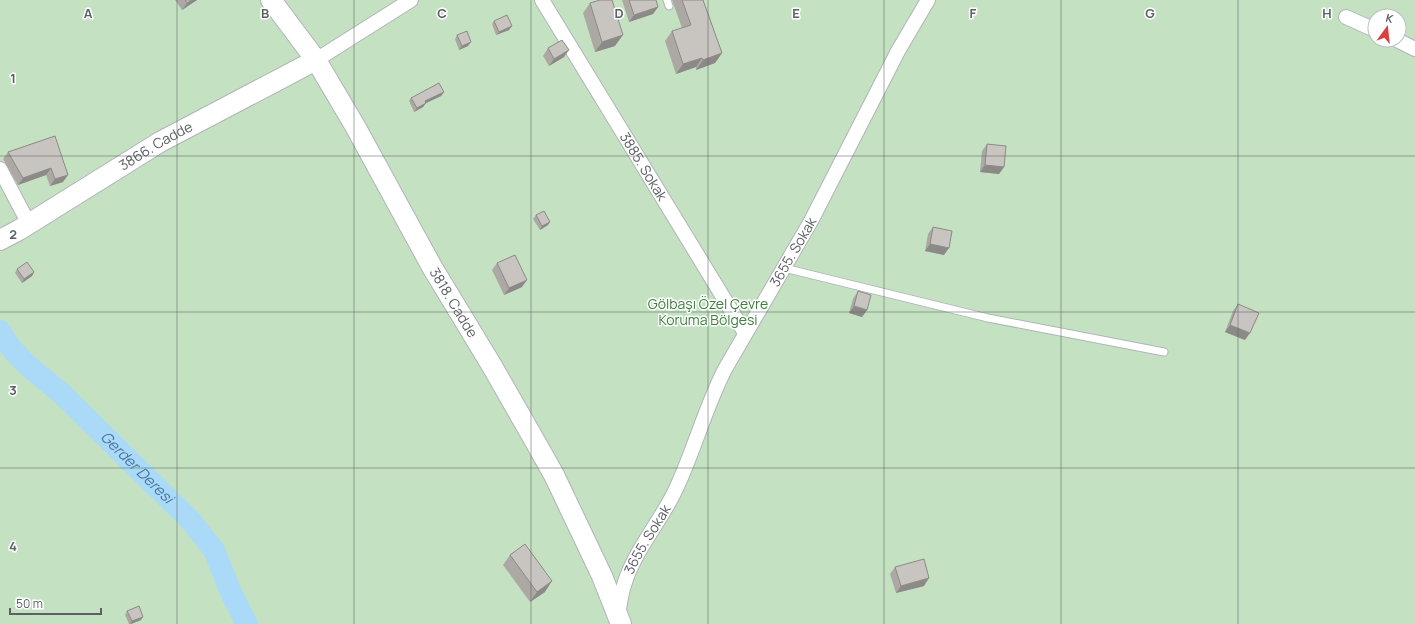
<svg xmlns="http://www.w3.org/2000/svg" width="1415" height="624" font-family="Manrope,sans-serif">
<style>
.green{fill:#c4e2c2;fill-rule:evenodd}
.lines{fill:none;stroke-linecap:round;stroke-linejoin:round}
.river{stroke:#aadaf7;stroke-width:22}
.lane-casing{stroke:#b1b4b8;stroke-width:9}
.street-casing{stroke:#b1b4b8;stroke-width:16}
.secondary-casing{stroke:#b0b3b7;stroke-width:22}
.lane{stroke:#fff;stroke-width:7}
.street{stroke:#fff;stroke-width:14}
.secondary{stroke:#fff;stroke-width:20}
.wall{fill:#aca9a5}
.shaded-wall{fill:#8c8a86}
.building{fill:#c8c5c0;stroke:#8c8a86}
.grid{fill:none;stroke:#5c5f63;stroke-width:1;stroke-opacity:0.55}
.labels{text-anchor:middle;stroke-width:3;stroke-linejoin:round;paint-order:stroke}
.street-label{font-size:14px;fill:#5c5f63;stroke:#fff}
.park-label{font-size:14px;fill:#3e813d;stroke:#fff}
.water-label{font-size:15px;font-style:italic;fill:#46779f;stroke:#fff}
.grid-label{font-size:13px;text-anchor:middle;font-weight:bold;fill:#5c5f63;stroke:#fff;stroke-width:3;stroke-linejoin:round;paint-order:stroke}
</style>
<rect width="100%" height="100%" fill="#edeae4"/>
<path class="green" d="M0 0H1415V624H0ZM1375 16H1399V40H1375Z"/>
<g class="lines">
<path class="river" id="s1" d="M0 331 10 347 27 365 61 393 190 520 214 550 232 595 247 624"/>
<g class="lane-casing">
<path id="lane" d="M667 0 669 6
M784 268 988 318 1164 352"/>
</g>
<g class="street-casing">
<g id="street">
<path id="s2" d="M542 0 745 333"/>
<path d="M1346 17 1375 30"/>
<path d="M1397 40 1415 49"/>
<path d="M316 60 411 0"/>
<path d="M0 169 29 224"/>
<path id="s3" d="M618 615C620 604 621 593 625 582 636 549 660 522 675 491 694 451 705 408 725 369L811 221 898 51 928 0"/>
</g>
</g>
<g class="secondary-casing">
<g id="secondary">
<path id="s4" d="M271 0 316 60 355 126 432 267 492 366 536 443 554 475 602 576 621 624"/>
<path id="s5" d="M0 240 19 230 160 142 316 60"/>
</g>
</g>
<use href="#lane" class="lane"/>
<use href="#street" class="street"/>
<use href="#secondary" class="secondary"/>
</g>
<path class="wall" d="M175 0H197L182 10Z
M622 0H656L658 7 653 14 629 22Z
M672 0H703L722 53 715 63 696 70V67L676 74 665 41 672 31 682 28Z
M590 3 615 46 595 52 583 13Z
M494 21 512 26 509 30 496 35 492 24Z
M457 35 468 46 459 50 455 39Z
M548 48 564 57 549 66 543 56Z
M444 92 441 96 426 103 423 107 414 112 409 101 411 98Z
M55 136 63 182 50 186 46 175 18 185 3 159 8 152Z
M987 144 1004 167 999 174 980 172 982 151Z
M536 215 548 225 540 230 533 219Z
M933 227 944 255 925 251 928 234Z
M497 263 522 287 504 295 492 270Z
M17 269 34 272 32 276 22 283 15 273Z
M858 291 867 310 862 317 849 313 853 299Z
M1238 304 1245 340 1225 332 1233 311Z
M510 555 545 592 530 602 503 565Z
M895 567 924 586 896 593 890 574Z
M127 611 141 620 131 624H129L125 615Z"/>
<path class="shaded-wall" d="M192 0H197L182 10 187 3Z
M658 7 653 14 629 22 634 15Z
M512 26 509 30 496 35 499 32Z
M623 35 615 46 595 52 602 42Z
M471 42 468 46 459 50 462 46Z
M569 50 564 57 549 66 554 59Z
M722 53 715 63 696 70 703 60Z
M702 58 696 67 676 74 683 64Z
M444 92 441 96 422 105 425 101Z
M426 103 423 107 414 112 417 108Z
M985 165 1004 167 999 174 980 172Z
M51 168 46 175 18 185 23 178Z
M68 175 63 182 50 186 55 179Z
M550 222 548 225 540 230 542 226Z
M930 244 949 248 944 255 925 251Z
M34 272 32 276 22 283 24 279Z
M527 280 522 287 504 295 509 288Z
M854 306 867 310 862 317 849 313Z
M1230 325 1250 333 1245 340 1225 332Z
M929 578 924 586 896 593 901 586Z
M552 581 545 592 530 602 537 592Z
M143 617 141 620 131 624H130L132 621Z"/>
<path class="building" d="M185 0H192L187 3Z
M600 0H612L623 35 602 42 590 3Z
M629 0H656L658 7 634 15Z
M682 0H703L722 53 703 60 702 58 683 64 672 31 691 25Z
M507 15 512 26 499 32 494 21Z
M467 31 471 42 462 46 457 35Z
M562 40 569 50 554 59 548 48Z
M439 83 444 92 425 101 426 103 417 108 411 98Z
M55 136 68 175 55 179 51 168 23 178 8 152Z
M987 144 1006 146 1004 167 985 165Z
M544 211 550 222 542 226 536 215Z
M933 227 952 231 949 248 930 244Z
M515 255 527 280 509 288 497 263Z
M27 262 34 272 24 279 17 269Z
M858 291 871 295 867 310 854 306Z
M1238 304 1259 313 1250 333 1230 325Z
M525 544 552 581 537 592 510 555Z
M924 559 929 578 901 586 895 567Z
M139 606 143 617 132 621 127 611Z"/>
<path class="grid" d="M177 0V624M354 0V624M531 0V624M708 0V624M884 0V624M1061 0V624M1238 0V624M0 156H1415M0 312H1415M0 468H1415"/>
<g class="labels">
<g class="street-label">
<text dy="5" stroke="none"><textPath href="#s5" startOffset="182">3866. Cadde</textPath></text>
<text dy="5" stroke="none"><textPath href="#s2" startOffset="195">3885. Sokak</textPath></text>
<text dy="5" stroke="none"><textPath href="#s3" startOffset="405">3655. Sokak</textPath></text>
<text dy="5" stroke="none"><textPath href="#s4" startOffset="354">3818. Cadde</textPath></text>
<text dy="5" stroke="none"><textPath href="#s3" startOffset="82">3655. Sokak</textPath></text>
</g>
<g class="park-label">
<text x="708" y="309">Gölbaşı Özel Çevre<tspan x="708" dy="16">Koruma Bölgesi</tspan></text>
</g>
<g class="water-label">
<text dy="5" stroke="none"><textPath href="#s1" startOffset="194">Gerder Deresi</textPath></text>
</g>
</g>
<g class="grid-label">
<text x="88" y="18">A</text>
<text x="265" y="18">B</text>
<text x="442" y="18">C</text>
<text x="619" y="18">D</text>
<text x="796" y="18">E</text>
<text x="973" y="18">F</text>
<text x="1150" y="18">G</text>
<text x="1327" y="18">H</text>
<text x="13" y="83">1</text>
<text x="13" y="239">2</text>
<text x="13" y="395">3</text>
<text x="13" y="551">4</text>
</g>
<g transform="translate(1387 28) rotate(15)"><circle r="19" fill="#ffffff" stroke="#bebfc1"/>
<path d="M0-3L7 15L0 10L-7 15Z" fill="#d9403e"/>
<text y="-6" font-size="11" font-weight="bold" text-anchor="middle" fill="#5c5f63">K</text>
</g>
<path d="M10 608v6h91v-6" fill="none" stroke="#5c5f63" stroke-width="2"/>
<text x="16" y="608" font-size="12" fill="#5c5f63" stroke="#ffffff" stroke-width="3" paint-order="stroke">50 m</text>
</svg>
